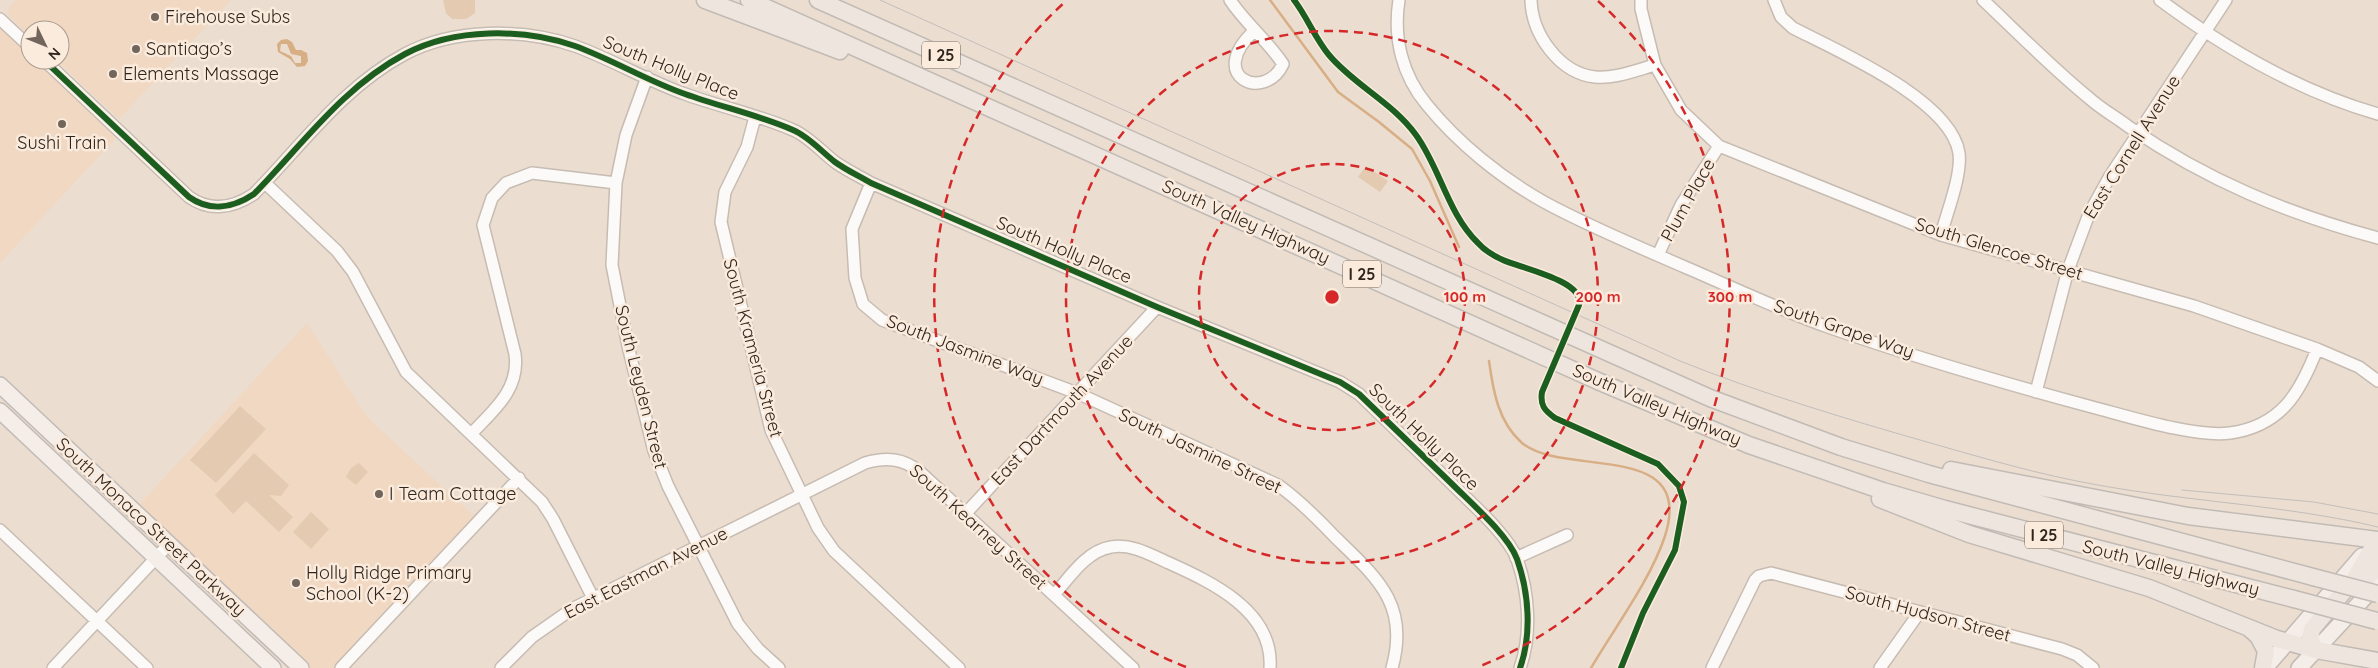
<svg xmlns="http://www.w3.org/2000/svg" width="2378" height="668" font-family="Quicksand,sans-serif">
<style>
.built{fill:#f0d8c2}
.green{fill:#e4cab1}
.water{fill:#d8ae85;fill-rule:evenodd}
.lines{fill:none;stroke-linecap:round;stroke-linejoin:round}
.stream{stroke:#d8ae85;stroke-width:2.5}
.minor-casing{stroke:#c7bcb2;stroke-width:14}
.major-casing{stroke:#c2bbb5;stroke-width:18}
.highway-casing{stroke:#c2bbb5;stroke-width:19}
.minor{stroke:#fcfaf8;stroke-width:11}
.major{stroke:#f4ede8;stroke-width:15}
.highway{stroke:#eee6de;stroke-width:16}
.tram{stroke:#c2bebb;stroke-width:1}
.highway-bridge-casing{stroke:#c2bbb5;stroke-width:19;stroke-linecap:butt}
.highway-bridge{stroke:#eee6de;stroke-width:16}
.cycleway-casing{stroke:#fbebdd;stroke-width:9}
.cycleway{stroke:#1b5e20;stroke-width:6}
.ring{fill:none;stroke:#d62828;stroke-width:2.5;stroke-dasharray:9 6}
.poi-dot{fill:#71655c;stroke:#fbebdd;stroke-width:2}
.labels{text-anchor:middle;stroke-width:5;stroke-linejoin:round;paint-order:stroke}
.shield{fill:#fbebdd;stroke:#6c6057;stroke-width:1}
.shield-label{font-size:16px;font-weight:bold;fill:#2f251d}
.poi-label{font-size:18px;fill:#2f251d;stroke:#fbebdd;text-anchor:start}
.street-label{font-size:18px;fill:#2f251d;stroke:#fbebdd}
.centre{fill:#d62828;stroke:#fbebdd;stroke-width:2.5}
.ring-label{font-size:15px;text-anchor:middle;font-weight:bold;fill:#d62828;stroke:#fbebdd;stroke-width:5;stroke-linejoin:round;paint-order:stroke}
</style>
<rect width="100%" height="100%" fill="#ebddd0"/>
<path class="built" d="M16 0H231L119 119 56 60H60V30H30V36L10 17 8 13 9 7Z
M0 27 30 55V60H35L117 137 0 263Z
M307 323 367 417 475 517 333 668H311L137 507Z"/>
<path class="green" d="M443 0H475V13L466 19H452L446 13Z
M1366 166 1388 181 1380 192 1358 177Z
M240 406 266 429 216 483 190 460Z
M254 453 289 485 281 496 269 495 293 517 279 532 246 501 233 514 215 495Z
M359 463 368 472 356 485 346 477 351 468Z
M311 512 329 529 311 549 293 532Z"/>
<path class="water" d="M287 39 292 42 296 50H301L307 53 308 61 305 66 297 67 290 59 278 52 277 44 281 40ZM281 44H287L291 54 301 56V63H295L291 56 280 51Z"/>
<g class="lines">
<path class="stream" d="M1270 0 1338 92 1379 122 1412 149 1430 181 1459 247
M1489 361C1493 390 1498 422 1522 443 1564 478 1696 439 1665 536 1650 581 1615 627 1591 668"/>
<g class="minor-casing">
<path id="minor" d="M1230 0C1246 24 1267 40 1283 64 1265 103 1205 77 1254 31
M1399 0C1393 38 1402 75 1427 105 1458 143 1501 178 1544 202 1590 227 1639 247 1687 268 1734 288 1780 310 1828 327 1914 357 2003 383 2092 407 2127 416 2196 438 2230 433 2281 426 2300 393 2317 349
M1531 0C1532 34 1559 73 1595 77 1614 79 1637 70 1655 65L1641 9V0
M1774 0 1781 17 1793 28C1838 51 1951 100 1959 153 1962 175 1947 212 1941 235
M1983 0C2018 33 2052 68 2089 98 2101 109 2116 117 2129 127 2208 181 2286 213 2378 238
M2160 0C2226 49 2298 91 2378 114
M0 19 30 47
M44 60 189 197C210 212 233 208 254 194 302 145 343 87 405 54 454 28 523 28 575 46 613 60 648 81 685 94 721 107 759 115 793 130 808 136 822 152 835 162 846 170 859 176 871 183L1157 307 1340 382 1359 394C1390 424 1421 454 1452 484 1471 503 1508 535 1517 559 1529 593 1532 634 1520 668
M1655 65 1681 110 1719 146 1941 235 2194 306 2317 349 2359 367 2378 381
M647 77 626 135 616 183 612 265 628 346 654 451 668 486 738 624 758 649 779 668
M755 117 747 147 725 192 721 222 771 430 818 528 834 551 959 668
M265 183 337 251 353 272 406 372 542 502 553 519 593 598
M871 183 852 229 855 278 863 304 882 320 1077 393 1278 485C1299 500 1317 518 1335 537 1376 577 1410 604 1392 668
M1658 255 1681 205 1719 146
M2036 392 2068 270 2089 214 2110 176 2226 0
M471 434C494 410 520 389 515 354L483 225 492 198 506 183 532 173 616 183
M966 513 1157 307
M0 530 147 668
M1516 558 1567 535
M1054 595C1069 578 1086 551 1111 547 1131 543 1151 555 1169 563 1211 582 1274 611 1270 668
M53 668 169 544
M341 668 519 478
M501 668 532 637 572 609 865 463C886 457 903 458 920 472L1133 668
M1712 668 1755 580 1759 576 1771 573 2062 649 2077 655 2093 668
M1880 668 1919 613"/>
</g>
<g class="major-casing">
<path id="major" d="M0 385 301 668
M0 411 273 668
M2265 668 2362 556
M2299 668 2378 583"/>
</g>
<g class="highway-casing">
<path id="highway" d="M705 0 840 51
M749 0 1600 382 1749 445 1883 491 1945 509 2294 599
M818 0 1710 398 1841 447 1929 474 2313 577
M1951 470 2188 516 2378 540
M1880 499 1969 534 2149 588 2277 639 2316 650 2378 661
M2358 589 2374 570 2378 561
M2250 629 2258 636 2266 651 2263 668
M2316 650 2310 639 2312 629 2355 578 2377 540"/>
</g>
<use href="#minor" class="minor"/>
<use href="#major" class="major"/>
<use href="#highway" class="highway"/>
<path class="tram" d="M880 0 1680 361C1760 393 1843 418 1927 442 1983 458 2040 475 2098 485 2191 502 2286 505 2378 527
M2182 490 2314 502 2378 514"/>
<g class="highway-bridge-casing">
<path id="highway-bridge" d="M2313 577 2378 594
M2294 599 2377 621"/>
</g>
<use href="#highway-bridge" class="highway-bridge"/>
<g class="cycleway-casing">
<path id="cycleway" d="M1294 0C1307 17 1315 38 1329 55 1354 85 1392 102 1416 135 1440 168 1448 214 1478 243 1485 251 1494 256 1503 260 1520 268 1586 281 1579 305L1542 392C1540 405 1544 410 1555 418L1658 464 1679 486 1684 502 1675 550 1643 613 1621 668
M44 60 189 197C210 212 233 208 254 194 302 145 343 87 405 54 454 28 523 28 575 46 613 60 648 81 685 94 721 107 759 115 793 130 808 136 822 152 835 162 846 170 859 176 871 183L1157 307 1340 382 1359 394C1390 424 1421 454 1452 484 1471 503 1508 535 1517 559 1529 593 1532 634 1520 668"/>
</g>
<use href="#cycleway" class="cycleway"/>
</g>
<g class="ring">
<circle cx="1332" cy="297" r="133"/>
<circle cx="1332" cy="297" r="266"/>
<path d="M1186 667A398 398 0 0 1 1066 1M1598 1A398 398 0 0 1 1478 667"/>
</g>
<g class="poi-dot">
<circle cx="155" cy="17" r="5"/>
<circle cx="136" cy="49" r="5"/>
<circle cx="113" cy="74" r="5"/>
<circle cx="62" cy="124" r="5"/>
<circle cx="379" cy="494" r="5"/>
<circle cx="296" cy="583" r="5"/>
</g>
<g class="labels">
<g class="shield">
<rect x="922" y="41.5" width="38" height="27" rx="4"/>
<rect x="1343" y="260.5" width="38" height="27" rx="4"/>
<rect x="2025" y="521.5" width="38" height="27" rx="4"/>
</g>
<g class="shield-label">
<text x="941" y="61">I 25</text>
<text x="1362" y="280">I 25</text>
<text x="2044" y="541">I 25</text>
</g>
<g class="poi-label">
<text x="165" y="23">Firehouse Subs</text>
<text x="146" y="55">Santiago’s</text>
<text x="123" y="80">Elements Massage</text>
<text x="62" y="149" text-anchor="middle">Sushi Train</text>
<text x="389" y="500">I Team Cottage</text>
<text x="306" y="579">Holly Ridge Primary<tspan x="306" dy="21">School (K-2)</tspan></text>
</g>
<g class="street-label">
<text transform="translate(671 68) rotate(22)" y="6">South Holly Place</text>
<text transform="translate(2132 147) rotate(-58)" y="6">East Cornell Avenue</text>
<text transform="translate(1688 200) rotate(-61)" y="6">Plum Place</text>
<text transform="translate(1246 222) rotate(24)" y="6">South Valley Highway</text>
<text transform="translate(1999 249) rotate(17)" y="6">South Glencoe Street</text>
<text transform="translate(1064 250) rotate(23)" y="6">South Holly Place</text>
<text transform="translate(1844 329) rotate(19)" y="6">South Grape Way</text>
<text transform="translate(753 348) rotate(75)" y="6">South Krameria Street</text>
<text transform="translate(965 350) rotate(21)" y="6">South Jasmine Way</text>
<text transform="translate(641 387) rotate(76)" y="6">South Leyden Street</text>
<text transform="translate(1657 405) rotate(23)" y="6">South Valley Highway</text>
<text transform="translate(1062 410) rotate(-47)" y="6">East Dartmouth Avenue</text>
<text transform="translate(1424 437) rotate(44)" y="6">South Holly Place</text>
<text transform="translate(1200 451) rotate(25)" y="6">South Jasmine Street</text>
<text transform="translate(151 527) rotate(43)" y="6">South Monaco Street Parkway</text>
<text transform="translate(978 527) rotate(42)" y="6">South Kearney Street</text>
<text transform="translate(2171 568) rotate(14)" y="6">South Valley Highway</text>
<text transform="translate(646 573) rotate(-27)" y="6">East Eastman Avenue</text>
<text transform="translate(1928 614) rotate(15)" y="6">South Hudson Street</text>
</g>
</g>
<circle cx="1332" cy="297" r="8" class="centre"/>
<g class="ring-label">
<text x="1465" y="302">100 m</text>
<text x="1598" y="302">200 m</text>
<text x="1730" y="302">300 m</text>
</g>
<g transform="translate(45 45) rotate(133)"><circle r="24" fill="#fbebdd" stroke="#a99c90"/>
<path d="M0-4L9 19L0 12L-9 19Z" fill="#71655c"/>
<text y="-8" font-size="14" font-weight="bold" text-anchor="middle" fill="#2f251d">N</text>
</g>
</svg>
